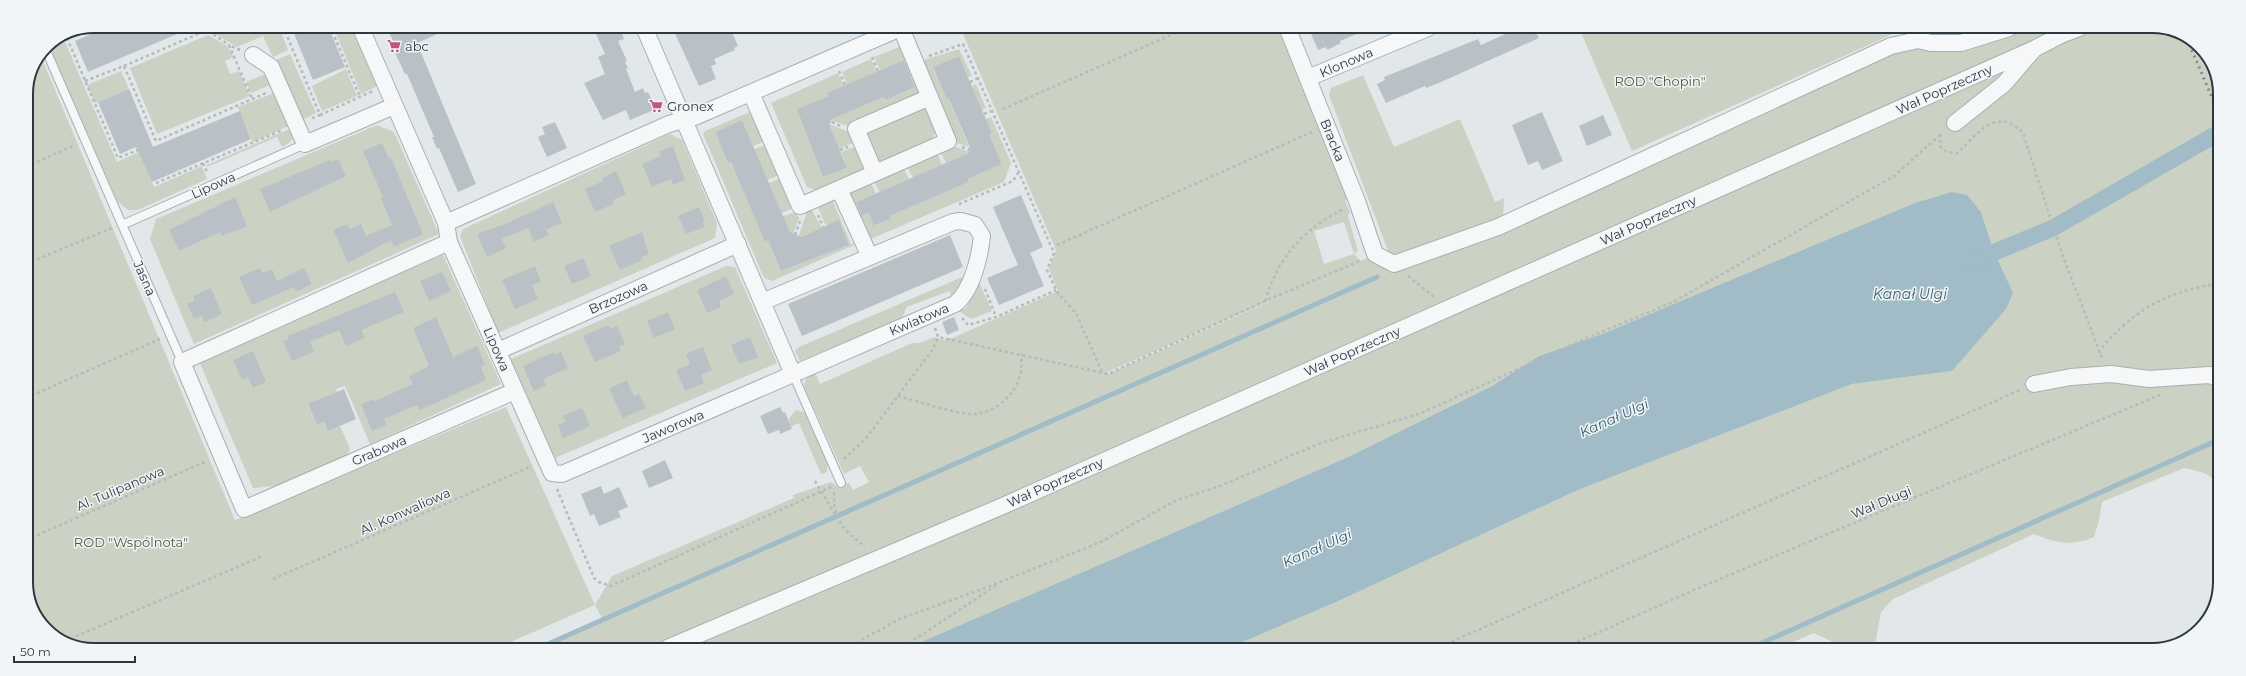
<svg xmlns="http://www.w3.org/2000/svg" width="2246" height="676" font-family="Montserrat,sans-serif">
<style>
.green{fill:#cbd2c4;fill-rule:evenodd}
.water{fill:#a1bcc6}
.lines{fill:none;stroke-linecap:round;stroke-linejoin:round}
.stream{stroke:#a1bcc6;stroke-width:5}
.canal{stroke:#a1bcc6;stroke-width:17}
.building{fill:#bac1c6}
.lane-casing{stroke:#a8afb3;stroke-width:10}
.street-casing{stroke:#a8afb3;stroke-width:18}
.path{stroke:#b5babd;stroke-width:2.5;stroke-dasharray:3 3;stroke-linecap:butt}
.lane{stroke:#f5f7f8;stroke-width:8}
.street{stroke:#f5f7f8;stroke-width:16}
.rail{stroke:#7d8a91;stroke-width:3;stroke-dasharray:2 4;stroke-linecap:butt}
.labels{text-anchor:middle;stroke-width:3;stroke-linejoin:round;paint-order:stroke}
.poi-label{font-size:13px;fill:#2c3840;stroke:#f2f5f7;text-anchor:start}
.street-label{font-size:13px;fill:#2c3840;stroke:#f2f5f7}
.park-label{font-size:13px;fill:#485a3a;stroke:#f2f5f7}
.water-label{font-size:14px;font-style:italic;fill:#3a5f70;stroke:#f2f5f7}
.rim{fill:none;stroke:#2c3840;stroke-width:2}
</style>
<rect width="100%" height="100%" fill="#e2e7e9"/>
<path class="green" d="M223 26H279L288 50 273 57 263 36 237 47 211 31Z
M333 26H354L377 86 361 94Z
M960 27H1277L1347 192 1346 203 1350 212 1348 216 1358 251 1354 254 1361 261 1375 254 1394 264 1498 227 1891 46 2003 35 2022 28H2063L2036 59 2061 41 2093 28H2170L2174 31 2177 37 2181 35 2203 49 2220 89 2218 486C2214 474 2196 470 2184 468L2102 502 2099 521 2094 537C2070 547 2057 543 2034 534L1893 599 1881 612 1874 650H1849L1814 633 1775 650 1226 649 1334 603 1578 490 1852 384 1952 371 1994 252 1981 212 1605 333 1539 356 1492 386 1346 458 905 649 538 648 603 620 595 605 497 648H309L307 643 299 648H76L43 627 26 587V94L31 68 40 54 235 520 506 407 595 605 612 576 794 498 793 495 831 482 838 487 849 483 853 490 869 482 860 466 844 474 806 391 804 385 806 379 815 373 820 384 912 343H920L934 337 943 340 955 337 1058 291 1049 269 1056 250ZM1344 222 1354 254 1324 264 1314 231ZM1288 293 1108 374V373L1107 372Z
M1579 28H1895L1893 34 1632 151Z
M1924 28H1995L1968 37H1931Z
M208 35 227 46 234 57 225 61 230 74 239 71 250 96 157 134 130 68Z
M65 42 117 162 139 152 154 187 202 166 207 179 138 210H128L117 201 50 48Z
M904 45 923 91 851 127 830 120 884 97 885 100 915 86 904 60 880 70 874 57Z
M959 49 972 76 968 77 959 56 933 68 946 98 948 97 969 147 957 143 921 61Z
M290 54 316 113 300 121 274 61Z
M871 59 877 72 847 85 842 72Z
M346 69 357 96 322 111 312 86Z
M121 71 129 89 95 103 87 85Z
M268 73 273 84 251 93 246 82Z
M838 73 844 86 827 93 828 96 798 109 823 177 847 168 841 152 859 145 868 167 815 190 807 187 771 103Z
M1363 75 1394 147 1460 119 1495 202 1504 198 1503 219 1392 261 1329 95 1331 88Z
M976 84 986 108 982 110 972 86Z
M277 92 291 125 253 142 238 107Z
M927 103 936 130 932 140 874 165 861 131Z
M750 112 753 114 765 141 753 146 742 120 715 132 728 162H731L765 241 768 240 781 271 849 245 839 221 826 226 816 203 831 197 851 244 859 243 772 281 764 278 703 134 705 131Z
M991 117 1011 163 1004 182 866 241 846 191 870 181 876 193 856 202 863 216 869 213 875 226 891 219 890 216 969 182 968 179 1002 164 989 134 992 133 986 119Z
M829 124 849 132 857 141 839 149Z
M377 125 394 132 439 234 194 344 150 239 156 219Z
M292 128C295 139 291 143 282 147L277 137 207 167V165Z
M670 134 682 140 717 223 715 238 498 333 460 236 463 229Z
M766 145 779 175 767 180 754 149Z
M952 146 968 151 969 153 946 163 940 151Z
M937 152 942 165 913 178 907 166Z
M903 167 909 179 879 192 874 180Z
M781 178 793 208 782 213 769 183Z
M810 207 822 228 798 238 808 208Z
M796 212 799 218 793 234 791 235 783 216Z
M443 255 501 384 370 444 345 386 336 389 337 392 308 405 317 425 324 422 328 431 340 426 350 449 345 459 285 485 253 488 199 361Z
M726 266 735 267 777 363 555 458 511 359Z
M967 275 953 299 949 291 907 307 902 318 800 361 795 351 799 347Z
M979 282 992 311 971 319 959 311 966 308Z
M796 410 806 413 828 466 826 473 821 474 799 423 790 427 789 418Z"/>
<path class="water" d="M1952 192 1967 195 1981 212 1994 252 2013 293 2006 309 1952 371 1852 384 1578 490 1334 603 1226 649H905L1346 458 1492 386 1539 356 1605 333 1915 203Z"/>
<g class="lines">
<path class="stream" d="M539 648 1377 277
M1746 650 2216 441"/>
<path class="canal" d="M1973 261 2053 228 2220 132"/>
</g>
<path class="building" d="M111 26H196L88 72 75 41Z
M291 26H328L345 67 313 80Z
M397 26H456L417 43 476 184 458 192 439 148 437 149 432 137H434L407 74H405L390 42 393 41 388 30Z
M593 27H619L624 39 618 41 627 61 625 62 628 68 626 69 635 92 643 88 645 93 648 92 656 109 630 120 626 110 603 120 584 83 605 74 598 57 605 54Z
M672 27H730L738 46 734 48 735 50 714 59 716 64 711 66 716 79 699 86Z
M1308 27H1371V28L1340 41 1341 43 1327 50 1326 47 1318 50Z
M1505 28H1534L1539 38 1441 82 1426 88 1425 86 1386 103 1377 84 1385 80 1384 77 1478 39 1481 45 1508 33Z
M959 56 992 133 989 134 1002 164 968 179 969 182 890 216 891 219 874 226 869 213 862 216 856 202 969 153 968 151 971 150 948 97 946 98 933 67Z
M904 60 915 87 885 100 884 97 830 120 832 122 829 124 847 168 823 177 797 109 828 96 827 93Z
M129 89 153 147 240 111 251 139 152 182 136 147 120 154 98 102Z
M1542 112 1563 161 1542 170 1538 161 1528 165 1512 125Z
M1603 115 1612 135 1587 146 1579 126Z
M742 120 790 232 801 237 839 220 849 245 781 271 768 240 765 242 731 162 728 163 715 132Z
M555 122 567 148 547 157 538 137 545 134 542 127Z
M382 143 389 159 391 158 423 234 394 247 391 240 348 263 333 230 347 224 350 229 361 224 366 236 392 225 381 198 383 197 363 151Z
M673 146 685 180 673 185 671 179 652 187 642 164 661 156 659 152Z
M338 159 346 176 270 212 260 189 330 160V162Z
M616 171 626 194 613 200 614 204 595 212 585 189 603 181 602 178Z
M1021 195 1043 247 1030 253 1044 286 999 305 987 278 1018 265 993 207Z
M235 197 247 226 222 236 220 232 179 251 169 230Z
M553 202 562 223 546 230 549 235 534 242 528 228 502 239 506 248 487 257 477 234 505 224Z
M699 207 705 221 702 222 705 227 686 234 678 216Z
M642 232 649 254 641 257 642 260 620 270 609 246Z
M950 235 963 267 802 336 788 304Z
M583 258 591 276 572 284 564 266Z
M535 266 541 282 532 285 538 299 515 309 502 280Z
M260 268 262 273 272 269 277 281 304 268 312 284 296 292 294 287 252 305 239 277Z
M442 272 451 291 429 301 420 281Z
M726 276 734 294 719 301 721 307 707 313 697 290Z
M211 288 222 314 204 322 202 316 194 319 187 304 194 301 193 296Z
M395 292 404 312 361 330 365 338 346 346 339 330 334 332 310 342 314 352 292 361 283 341 289 339 288 336Z
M668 312 675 329 654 338 647 321Z
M436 317 453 357 477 346 485 365 481 367 486 380 420 410 417 405 384 419 386 425 372 431 361 404 374 399 375 401 413 384 409 376 429 366 413 328Z
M954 317 959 330 947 335 942 322Z
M608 325 610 329 617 326 625 344 619 347 621 351 595 362 583 336Z
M750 337 758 357 739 364 731 345Z
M703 347 712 370 701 375 704 383 685 391 676 370 690 364 686 354Z
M253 351 266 382 253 388 248 377 242 380 233 360Z
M554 352 555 355 561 352 568 368 543 379 546 385 534 391 523 366Z
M627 380 634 396 639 394 646 408 623 418 609 389Z
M344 389 356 419 328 431 324 422 317 425 308 404Z
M780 407 783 413 785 412 792 429 780 434 779 430 768 434 760 416Z
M582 408 590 426 563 438 558 425 566 422 563 416Z
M665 460 673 478 649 488 642 471Z
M601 486 604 494 619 487 628 507 618 511 621 517 599 526 594 514 590 516 581 494Z"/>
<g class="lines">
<g class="lane-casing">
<path id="lane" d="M45 48 182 362
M122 225 305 144
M793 374 841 483"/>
</g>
<g class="street-casing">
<path id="street" d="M360 26 446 223 449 242 552 473 562 474 955 304C972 291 980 256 982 236L975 225 961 221 953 222 762 302
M644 27 793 374
M1287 27 1357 201 1375 254 1394 264 1498 227 1891 46 1918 40 1931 43H1961L2009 28
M253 55 271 67 305 144 394 106
M1308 78 1428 28
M751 93 800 206 948 141 901 28
M1955 123 2004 84 2034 49 2063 34 2079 28
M875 173 856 129 930 97
M839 189 870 257
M446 223 669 124 697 116 903 27
M449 242 182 362 244 509 515 391
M498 351 738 244
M2034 384 2071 377 2111 374 2149 379 2209 375 2219 378
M667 648 998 508 2034 49"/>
</g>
<path class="path" d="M206 26 207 30 229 45
M283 26 320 115 310 119
M330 26 360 97
M1609 31 1617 28
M67 38 118 158 138 150
M54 44 95 26
M240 50 229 45 252 99
M929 56 963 44 1054 253 1047 270 1057 292 1076 313 1102 372
M872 57 878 71
M124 66 216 26
M839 71 845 85
M85 81 124 66 156 141 266 93
M970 82 978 78
M1003 109 1189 27
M984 114 992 111
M320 115 373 91
M832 122 840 126
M1941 134 1940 146 1947 152 1958 153C1976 134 1998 105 2023 133L2061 251 2102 358
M962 147 971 150
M840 150 848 147
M203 163 208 174
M26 167 75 145
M156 183 283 130
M959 204 1013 181 1018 173
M818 215 823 227
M795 235 800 221
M1057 245 1312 132
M26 264 112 228
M1408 276 1435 298
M985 289 996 317
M1265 301C1279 256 1302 231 1343 209
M962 318 968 325 996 317 1056 290
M935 328 938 337 1108 374 1265 301 1362 260
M2099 353C2106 341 2114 334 2124 325 2155 298 2179 291 2219 283
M898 396C915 400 960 416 976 414 996 412 1015 395 1020 375 1022 369 1021 361 1022 354
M26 398 160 339
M844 459 867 437 933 349 938 337
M815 481 835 514
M557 489 594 578 599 582 611 586 831 487
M834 492C833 521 843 529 865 547
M26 540 207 461
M273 579 532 466
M65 641 263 556
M846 649 899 619 985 588 1101 542 1175 501 1220 486 1321 443 1419 414 1580 341 1673 302 1894 176 1940 135
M898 649 908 644 998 584
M1435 649 2020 390
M1561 649 1701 587 2160 395"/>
<use href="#lane" class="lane"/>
<use href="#street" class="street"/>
<path class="rail" d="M2187 39 2220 116"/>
</g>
<defs>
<g id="supermarket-bare" transform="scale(1.08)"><path d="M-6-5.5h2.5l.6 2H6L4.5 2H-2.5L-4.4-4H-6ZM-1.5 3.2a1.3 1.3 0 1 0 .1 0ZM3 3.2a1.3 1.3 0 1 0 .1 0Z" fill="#c2547f" stroke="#f2f5f7" stroke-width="2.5" paint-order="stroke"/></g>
</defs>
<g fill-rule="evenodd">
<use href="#supermarket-bare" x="394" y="46"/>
<use href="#supermarket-bare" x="656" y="106"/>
</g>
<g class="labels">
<g class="poi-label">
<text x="405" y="51">abc</text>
<text x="667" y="111">Gronex</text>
</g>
<g class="street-label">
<text transform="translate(1346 62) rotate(-23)" y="5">Klonowa</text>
<text transform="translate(1944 89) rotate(-24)" y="5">Wał Poprzeczny</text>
<text transform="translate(1333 140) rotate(68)" y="5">Bracka</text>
<text transform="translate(213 185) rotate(-24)" y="5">Lipowa</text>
<text transform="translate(1648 220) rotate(-24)" y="5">Wał Poprzeczny</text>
<text transform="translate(145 278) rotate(66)" y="5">Jasna</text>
<text transform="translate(618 297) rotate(-24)" y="5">Brzozowa</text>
<text transform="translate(919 319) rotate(-23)" y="5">Kwiatowa</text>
<text transform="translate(497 349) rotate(66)" y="5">Lipowa</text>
<text transform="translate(1352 351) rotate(-24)" y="5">Wał Poprzeczny</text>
<text transform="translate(673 426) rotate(-23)" y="5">Jaworowa</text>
<text transform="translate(379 450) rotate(-23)" y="5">Grabowa</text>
<text transform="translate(1055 482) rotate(-24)" y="5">Wał Poprzeczny</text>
<text transform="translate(120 488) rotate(-23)" y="5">Al. Tulipanowa</text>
<text transform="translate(1881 502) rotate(-23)" y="5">Wał Długi</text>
<text transform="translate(405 511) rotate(-24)" y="5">Al. Konwaliowa</text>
</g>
<g class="park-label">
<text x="1660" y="86">ROD "Chopin"</text>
<text x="131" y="547">ROD "Wspólnota"</text>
</g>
<g class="water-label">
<text x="1910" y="299">Kanał Ulgi</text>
<text transform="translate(1614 418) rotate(-24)" y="5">Kanał Ulgi</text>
<text transform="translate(1317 548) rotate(-24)" y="5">Kanał Ulgi</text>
</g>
</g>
<path d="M0 0H2246V676H0ZM94 33H2152A61 61 0 0 1 2213 94V582A61 61 0 0 1 2152 643H94A61 61 0 0 1 33 582V94A61 61 0 0 1 94 33Z" fill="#f2f5f7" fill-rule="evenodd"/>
<path class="rim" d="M94 33H2152A61 61 0 0 1 2213 94V582A61 61 0 0 1 2152 643H94A61 61 0 0 1 33 582V94A61 61 0 0 1 94 33Z"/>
<path d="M14 656v6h121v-6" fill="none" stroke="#2c3840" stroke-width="2"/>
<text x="20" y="656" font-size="12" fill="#2c3840" stroke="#f2f5f7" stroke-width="3" paint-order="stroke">50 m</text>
</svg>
